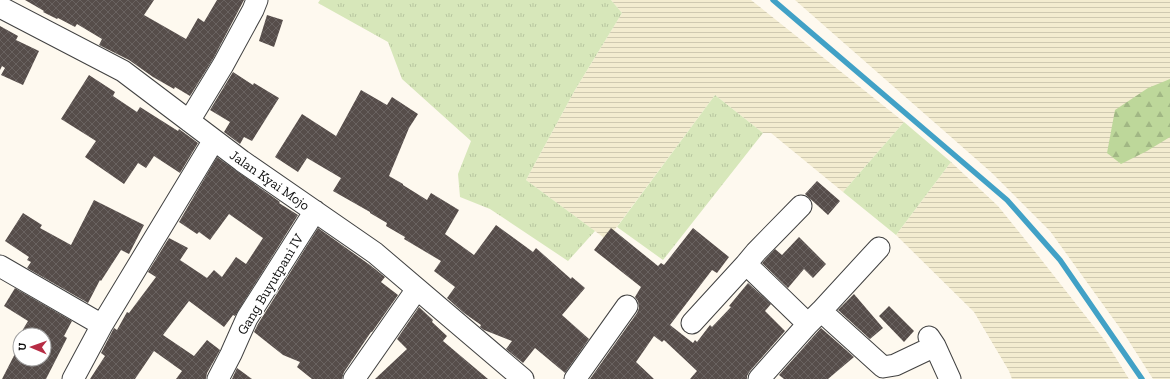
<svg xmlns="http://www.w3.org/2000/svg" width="1170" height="379" font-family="'Zilla Slab',serif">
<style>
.farmland{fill:url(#farmland-rules)}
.grass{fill:url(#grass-tufts)}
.forest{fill:url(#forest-firs)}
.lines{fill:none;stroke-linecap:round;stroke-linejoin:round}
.stream{stroke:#41a1c6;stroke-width:5.5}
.building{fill:url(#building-cross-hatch)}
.minor-casing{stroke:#414141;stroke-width:23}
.minor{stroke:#fff;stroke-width:21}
.labels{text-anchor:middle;stroke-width:4;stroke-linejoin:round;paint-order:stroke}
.street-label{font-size:14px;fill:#0e0e0e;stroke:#fff}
</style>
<defs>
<pattern id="farmland-rules" width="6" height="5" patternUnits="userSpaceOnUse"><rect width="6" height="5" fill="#f3ecd0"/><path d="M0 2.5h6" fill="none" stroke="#cfc9b1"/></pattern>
<pattern id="grass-tufts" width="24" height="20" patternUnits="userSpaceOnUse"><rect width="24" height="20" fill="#d7e7ba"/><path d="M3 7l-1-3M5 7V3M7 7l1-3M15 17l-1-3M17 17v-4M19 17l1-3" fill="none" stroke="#b7c59f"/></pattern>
<pattern id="forest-firs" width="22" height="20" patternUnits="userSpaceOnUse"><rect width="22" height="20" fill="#bdd79a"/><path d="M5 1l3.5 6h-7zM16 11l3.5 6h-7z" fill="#a1b784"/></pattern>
<pattern id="building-cross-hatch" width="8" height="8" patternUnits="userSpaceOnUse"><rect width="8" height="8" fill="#564d4a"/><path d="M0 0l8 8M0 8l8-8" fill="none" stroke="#696260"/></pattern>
</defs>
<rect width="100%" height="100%" fill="#fef9ef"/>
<path class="farmland" d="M611 0H751L904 122 843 192 771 133H763L715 95 607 240 526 180 575 90 622 13Z
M795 0H1170V379H1153L1125 335 1050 231 992 173Z
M951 162 998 206 1040 258 1106 342 1129 379H1012L1009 371 974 312 896 235Z"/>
<path class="grass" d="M320 0H611L622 13 575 90 526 180 595 231 568 261 490 209 460 197 458 174 471 141 402 79 388 42 318 3Z
M715 95 763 133 663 260 617 227Z
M904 122 951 162 896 235 843 192Z"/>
<path class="forest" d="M1170 79V137L1147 151 1121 164 1107 153 1115 110 1148 88Z"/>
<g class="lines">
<path class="stream" d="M773 0 1007 200 1060 260 1142 379"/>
</g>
<path class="building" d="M25 0H154L144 15 186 39 198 18 204 22 217 0H244L213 59 190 96 175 87 174 89 153 77 129 60 99 45 102 39 77 24 75 27 58 18 57 19 43 12 44 11Z
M267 15 283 20 274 47 259 41Z
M0 26 18 36 16 40 39 51 23 85 1 75 5 68 2 66 0 70Z
M233 72 253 85 254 83 279 98 252 141 244 137 240 144 224 132 230 122 210 110Z
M89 75 115 92 113 96 137 112 140 107 178 131 179 129 198 143 180 173 154 156 146 168 138 163 124 184 85 157 96 141 61 119Z
M361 90 387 105 392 97 418 114 409 128 389 176 403 184V185L427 200 431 193 459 210 445 234 474 255 496 225 533 252 536 248 571 279 572 277 585 288 562 315 589 339 565 373 535 348 523 363 506 349 512 341 484 330 480 327 481 325 464 313 447 298 455 287 434 271 441 261 404 239 405 237 386 226 387 223 370 213V212L333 191 341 178 307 158 298 172 275 157 302 114 336 136Z
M217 157 280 202 279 203 298 215 235 316 233 315 224 327 189 301 163 335 194 356 207 340 220 350 207 373 206 379H176L182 371 154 351 135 379H90L105 356 101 353 114 328 117 330 127 312 129 313 156 277 148 272 169 238 188 248 180 260 207 278 214 270 222 277 236 257 246 264 263 238 229 214 210 240 199 232 197 234 179 222Z
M817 181 840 201 828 215 805 194Z
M94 200 144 225 129 254 121 250 101 281 100 280 88 303 27 268 31 262 27 260 29 257 5 241 23 213 42 225 40 228 71 245Z
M318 228 370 265 385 277 381 282 398 295 372 332H371L344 372 342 379H312L297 367 300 362 283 355 254 332 258 324Z
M611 228 658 266 661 263 664 265 693 228 729 257 717 273 712 270 670 325 693 343 695 340 697 342 710 325 712 327 731 307 729 306 748 283 771 304 765 311 785 331 750 371 747 376V379H690L697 371 664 340 662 342 654 336 636 362 654 379H590L637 313 639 308 638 301 635 297 641 287 594 250Z
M799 237 826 264 813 278 804 269 788 288 762 263 775 249 782 255Z
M15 288 72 321 64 336 67 338 46 379H2L20 344V359H44V335H24L26 333 22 331 28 321 4 306Z
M854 294 883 328 870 339 838 310Z
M889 306 914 331 904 342 879 316Z
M419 307 433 320 432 322 447 336 443 341 488 379H375L407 349 397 339Z
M821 328 854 357 828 379H784L779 375Z
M237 368 252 379H232Z"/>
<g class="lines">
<g class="minor-casing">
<path id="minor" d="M0 7 123 71 242 161 375 253 523 379
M189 121 223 65 253 10 257 0
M801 206 756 252 746 264 808 324
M0 266 102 325
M821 311 879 248
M692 323 746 264
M935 346 950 379
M73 379 102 325 214 140
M218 379 231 354 247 318 315 211
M354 379 417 289
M575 379 627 306
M759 379 808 324 821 311 883 367 895 365 935 346 929 337"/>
</g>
<use href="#minor" class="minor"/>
</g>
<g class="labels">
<g class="street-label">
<text transform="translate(270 180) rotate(35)" y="5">Jalan Kyai Mojo</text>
<text transform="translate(270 284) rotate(-59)" y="5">Gang Buyutpani IV</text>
</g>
</g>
<g transform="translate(32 347) rotate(272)"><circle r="19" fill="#ffffff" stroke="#9f9f9f"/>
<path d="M0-3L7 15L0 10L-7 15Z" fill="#b72c44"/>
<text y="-6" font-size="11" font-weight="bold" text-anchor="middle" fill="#0e0e0e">U</text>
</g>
</svg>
